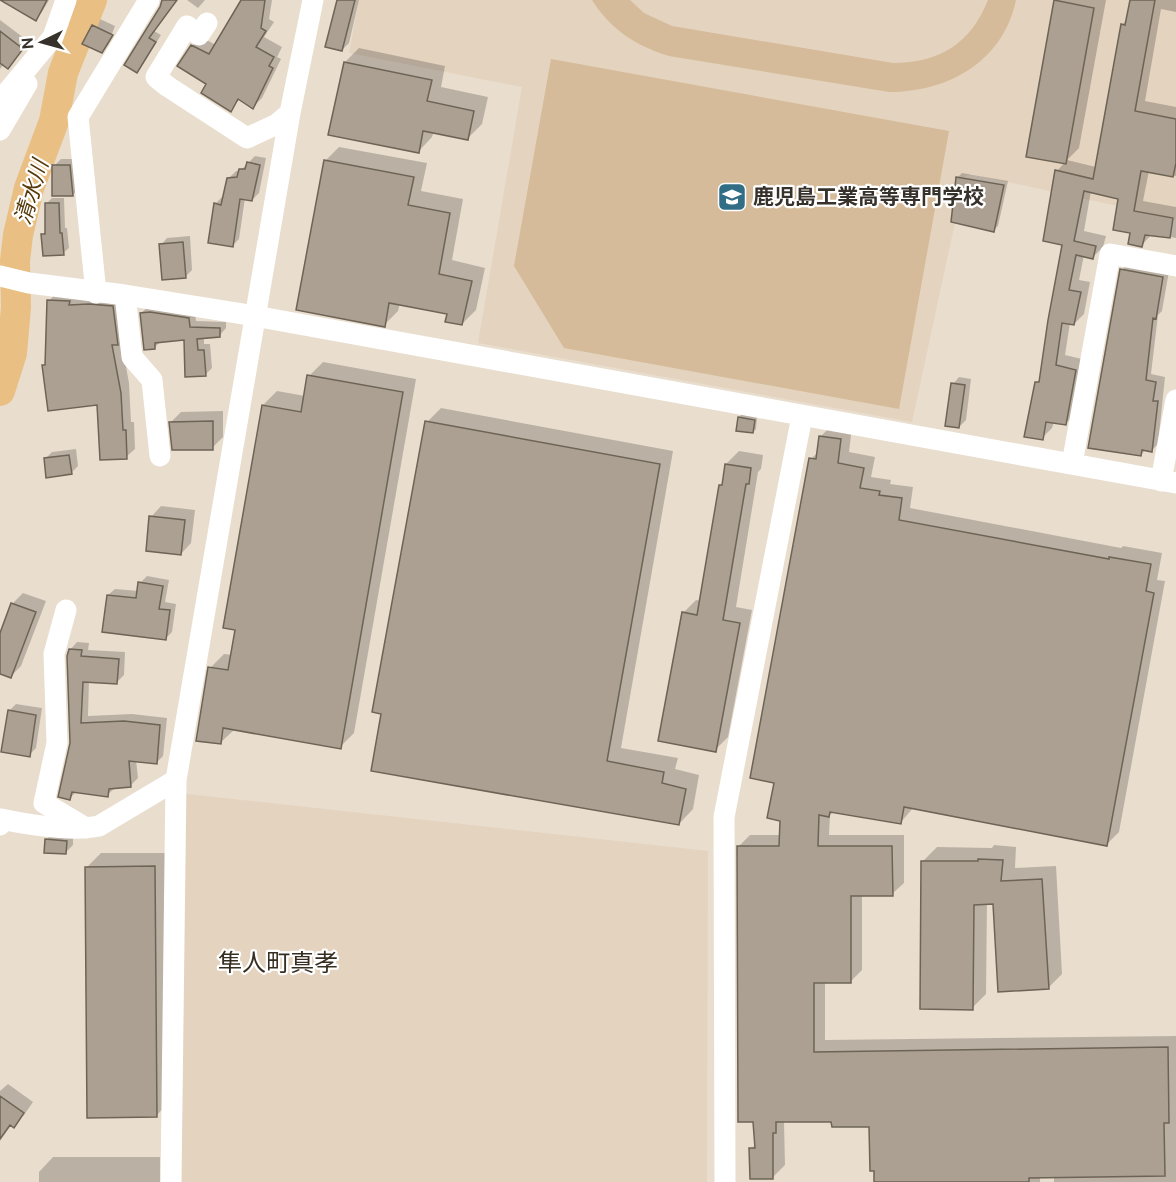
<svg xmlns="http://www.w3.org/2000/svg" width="1176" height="1182" font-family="Ubuntu,'Noto Sans JP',sans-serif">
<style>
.built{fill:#e4d3be}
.green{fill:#d5bb99}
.shadow{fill:#0003}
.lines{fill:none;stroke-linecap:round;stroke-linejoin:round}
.river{stroke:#eabf83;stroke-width:30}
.building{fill:#aba092;stroke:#6e6456;stroke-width:1.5}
.minor{stroke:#fff;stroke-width:21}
.labels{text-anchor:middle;stroke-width:4.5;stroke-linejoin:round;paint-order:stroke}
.poi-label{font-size:21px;font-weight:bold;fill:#36312b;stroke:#fff;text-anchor:start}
.water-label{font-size:22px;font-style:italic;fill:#573a0a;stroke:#fff}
.quarter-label{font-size:24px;fill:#372e22;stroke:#fff}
</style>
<rect width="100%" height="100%" fill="#e9ddce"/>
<path class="built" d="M359 0H1176V219L972 174 965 176 912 422 478 343 522 87 349 53Z
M178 793 708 851 707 1182H180Z"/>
<path class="green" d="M592 0H630L644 13 672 26 893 63C940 63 971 43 988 0H1016C1003 62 948 92 889 92L669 56C636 46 610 29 592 0Z
M551 59 949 131 899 409 564 348 514 266Z"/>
<path class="shadow" d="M8 0H49L42 12 36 19Z
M163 0H177L154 31 161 35 143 64 137 71 126 65 161 7Z
M187 0H205L198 8Z
M243 0H272L269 19 274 22 264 37 282 47 277 57 281 59 262 98 253 107 240 99 230 110 208 83 192 46 201 37 216 45Z
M339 0H359L349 43 342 50Z
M1056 0H1106L1079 148 1067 160 1096 167 1122 25 1128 19 1131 0H1176V12L1161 9 1145 101 1176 107V176L1149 171 1143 201 1176 207V238L1152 234 1142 245 1132 232 1120 198 1091 191 1084 231 1106 236 1103 247 1093 257 1084 255 1079 280 1090 282 1084 314 1074 324 1070 323 1065 355 1086 360 1076 413 1066 423 1054 422 1052 428 1042 438 1037 383 1041 378 1064 243 1057 171 1065 162Z
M100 19 115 26 108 45 101 51 84 43 93 25Z
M0 20 28 41 14 60 4 64 0 69Z
M359 48 445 66 441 87 488 97 482 124 468 138 434 131 432 137 418 152 345 62Z
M339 147 427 163 421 191 463 199 452 260 485 268 476 310 462 324 448 312 400 303 398 311 384 325 325 161Z
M255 156 266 158 259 193 252 200 245 198 239 239 232 246 215 204 222 197 224 198 229 178 236 171H240Z
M61 159H76L79 188 73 195 54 166Z
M962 173 1008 181 998 226 993 230 957 178Z
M52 198H64L65 228H67L69 248 63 253 43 235 47 231 46 204Z
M190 236 192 270 185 277 161 245 167 238Z
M1128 263 1169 271 1162 311 1158 315 1151 374 1165 377 1158 444 1152 450 1146 449 1141 455 1122 270Z
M57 292 121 298V339L129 383 131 422H134L135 449 126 457 98 403 44 366 47 363 49 301Z
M148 307 195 312 196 321 226 322V328L220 335 204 337V344H210L212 368 205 375 185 338 161 341 154 348 141 313Z
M323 362 416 379 354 733 340 747 235 729 220 743 210 668 224 654 233 655 263 405 277 391 305 396 309 376Z
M959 377 971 379 966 420 959 427 953 384Z
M441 408 673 451 621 748 678 758 675 769 699 775 693 809 679 824 373 770 427 422Z
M223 411V437L212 448 171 422 181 412Z
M742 414 757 417 756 429 753 432 739 417Z
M833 424 852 427 849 452 875 457 871 477 891 480 890 484 913 487 910 508 1121 548 1123 546 1162 553 1157 580 1165 581 1119 832 1107 844 913 808 901 822 834 811 830 815 829 835H904V883L892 894H862V970L850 982H825V1040L1176 1036V1182H1054V1120H1041L1040 1182H875L870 1125 833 1120H787L784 1122 785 1165 773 1177 751 1149 756 1144 738 847 750 835H781V820L775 782 811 459 819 451 821 436Z
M76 449 78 466 71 473 45 459 52 452Z
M739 451 763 455 761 469 758 472 736 607 752 610 728 737 715 750 683 613 696 600 701 601 721 485 723 483 726 464Z
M161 506 195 510 191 543 181 554 151 517Z
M147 576 169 580 165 602 176 604 172 632 165 639 108 595 115 589 139 591 140 583Z
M23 593 46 601 21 666 11 676 0 672V637L13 603Z
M77 642 89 643 88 650 125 652 124 675 116 683 89 681 88 716 132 714 167 718 163 756 156 763 136 760 138 778 130 786 115 788 107 795 77 791 70 798V650Z
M16 704 42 708 36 748 29 755 9 711Z
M53 833 73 835V845L66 852 46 840Z
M994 845 1016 847 1015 868 1056 866 1062 974 1048 988 995 903H987L986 994 972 1008 923 861 937 847 992 848Z
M101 853H169L170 1101 156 1116 87 867Z
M8 1084 33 1102 24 1115 13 1126 12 1124 0 1141V1091Z
M53 1157H160V1182H39V1172Z"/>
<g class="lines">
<path class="river" d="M0 391 12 353 16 307 15 261 18 235 29 188 54 121 63 73 92 0"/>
</g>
<path class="building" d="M0 0H47L36 21Z
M162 0H177L149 38 156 42 137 73 124 65 160 7Z
M241 0H265L261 28 266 31 256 47 274 57 269 66 273 68 253 109 238 99 231 112 201 93 206 84 177 66 191 45 209 54Z
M337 0H355L342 51 325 47Z
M1054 0 1094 8 1066 164 1026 157Z
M1130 0H1155L1135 111 1176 119V163L1173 177 1141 171 1134 211 1173 218 1170 238 1145 235 1142 247 1128 244 1130 233 1113 230 1118 199 1084 191 1074 241 1096 246 1093 259 1076 255 1069 290 1081 292 1074 325 1062 323 1056 365 1076 370 1066 425 1046 422 1043 440 1024 437 1035 382H1039L1048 320 1062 245 1043 241 1055 170 1093 179 1121 24 1125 25Z
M92 25 113 35 102 53 82 44Z
M0 31 23 49 8 69 0 63Z
M344 62 432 80 427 101 474 111 468 140 423 131 419 153 328 135Z
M324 160 414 177 408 205 450 213 439 274 472 281 462 325 445 322 447 314 389 303 385 327 296 310Z
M247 162 260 165 252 201 240 199 233 247 208 243 214 203 221 205 227 178 237 177 239 169H245Z
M52 165H70L73 196H52Z
M956 177 1004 185 994 232 951 222Z
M45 203H59L60 233H62L64 255 43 256 41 234H45Z
M183 242 186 278 162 280 159 244Z
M1120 269 1163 277 1156 319 1153 318 1146 380 1156 382 1153 401H1158L1152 452 1142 450 1141 456 1088 448Z
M47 300 70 301 69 305 89 304 113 306 118 345H112L121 393 123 430H126L127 459 100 460 97 405 48 411 42 365H45Z
M150 312 189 318 190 327 220 328V337L197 339 198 350H204L206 376 185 377 184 340 155 343V349L144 350 140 313Z
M307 375 403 392 341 749 223 728 221 744 196 741 208 667 228 670 235 630 223 628 262 405 301 412Z
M951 383 965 385 959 428 945 426Z
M738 417 755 420 753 433 736 431Z
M213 421V450H172L169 422Z
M425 421 660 464 607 761 664 772 662 783 686 789 679 825 371 771 381 714 372 712Z
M819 436 841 439 838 463 864 468 860 488 880 491 879 495 902 498 899 520 1109 559V557L1151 564 1146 591 1154 593 1107 846 904 807 901 824 830 812 829 817 819 815 818 846H892L893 896H851V983H814V1052L1168 1047 1169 1123H1164L1165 1176 1029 1178V1182H874V1171H870L869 1127H832L831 1122H776V1133H773V1179H750L749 1148H755L753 1122H738L737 846H779L780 821 767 818 774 783 750 778 809 458 816 459Z
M69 455 72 474 46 478 44 458Z
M725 464 751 468 749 484H746L723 620 740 623 716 752 658 741 682 612 697 615 719 485H722Z
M149 516 185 520 181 555 146 551Z
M138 582 163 586 159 609 170 610 166 640 102 632 107 595 136 598Z
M11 603 36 612 11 678 0 674V633Z
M69 649 82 650 81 656 119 659 117 684 83 682 81 723 124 721 160 725 157 764 129 761 131 787 109 789 108 797 72 792 70 800 58 797 70 743 67 656Z
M8 710 36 715 30 757 1 752Z
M45 839 67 841 66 854 44 853Z
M978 859 1003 860 1001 881 1042 879 1049 989 998 992 993 904 974 905 973 1010 920 1009 921 861H978Z
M155 866 157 1117 87 1118 85 867Z
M0 1096 24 1113 14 1128 10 1125 0 1139Z"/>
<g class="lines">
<path class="minor" d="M207 23 199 35 187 26 156 77 167 86 247 138 277 124 290 113
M0 101 53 37 66 0
M0 130 27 84
M0 276 29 283 125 295 255 316 1176 483
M96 293 78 117 149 0
M125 295 132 357 152 380 160 456
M1072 464 1110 254 1176 266
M1161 481 1176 400
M66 610 54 654 57 743 44 803 86 828
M0 825 1 819C30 825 70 832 99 826L176 780
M171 1182 176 780 290 113 313 0
M725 1182 724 817 802 416"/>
</g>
<defs>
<g id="university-square" transform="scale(1.5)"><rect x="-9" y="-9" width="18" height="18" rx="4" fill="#316e85" stroke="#fff"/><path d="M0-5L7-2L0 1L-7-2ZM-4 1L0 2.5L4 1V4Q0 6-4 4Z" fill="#fff"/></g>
</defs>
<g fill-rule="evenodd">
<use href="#university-square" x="732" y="197"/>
</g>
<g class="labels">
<g class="poi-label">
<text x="753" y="204">鹿児島工業高等専門学校</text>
</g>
<g class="water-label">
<text transform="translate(31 192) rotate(-73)" y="8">清水川</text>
</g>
<g class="quarter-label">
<text x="278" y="971">隼人町真孝</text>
</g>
</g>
<g transform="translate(42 42) rotate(265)" stroke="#ffffff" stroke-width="4.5" paint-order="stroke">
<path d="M0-4.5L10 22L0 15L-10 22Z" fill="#36312b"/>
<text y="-9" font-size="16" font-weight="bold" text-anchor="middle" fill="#36312b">N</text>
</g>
</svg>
